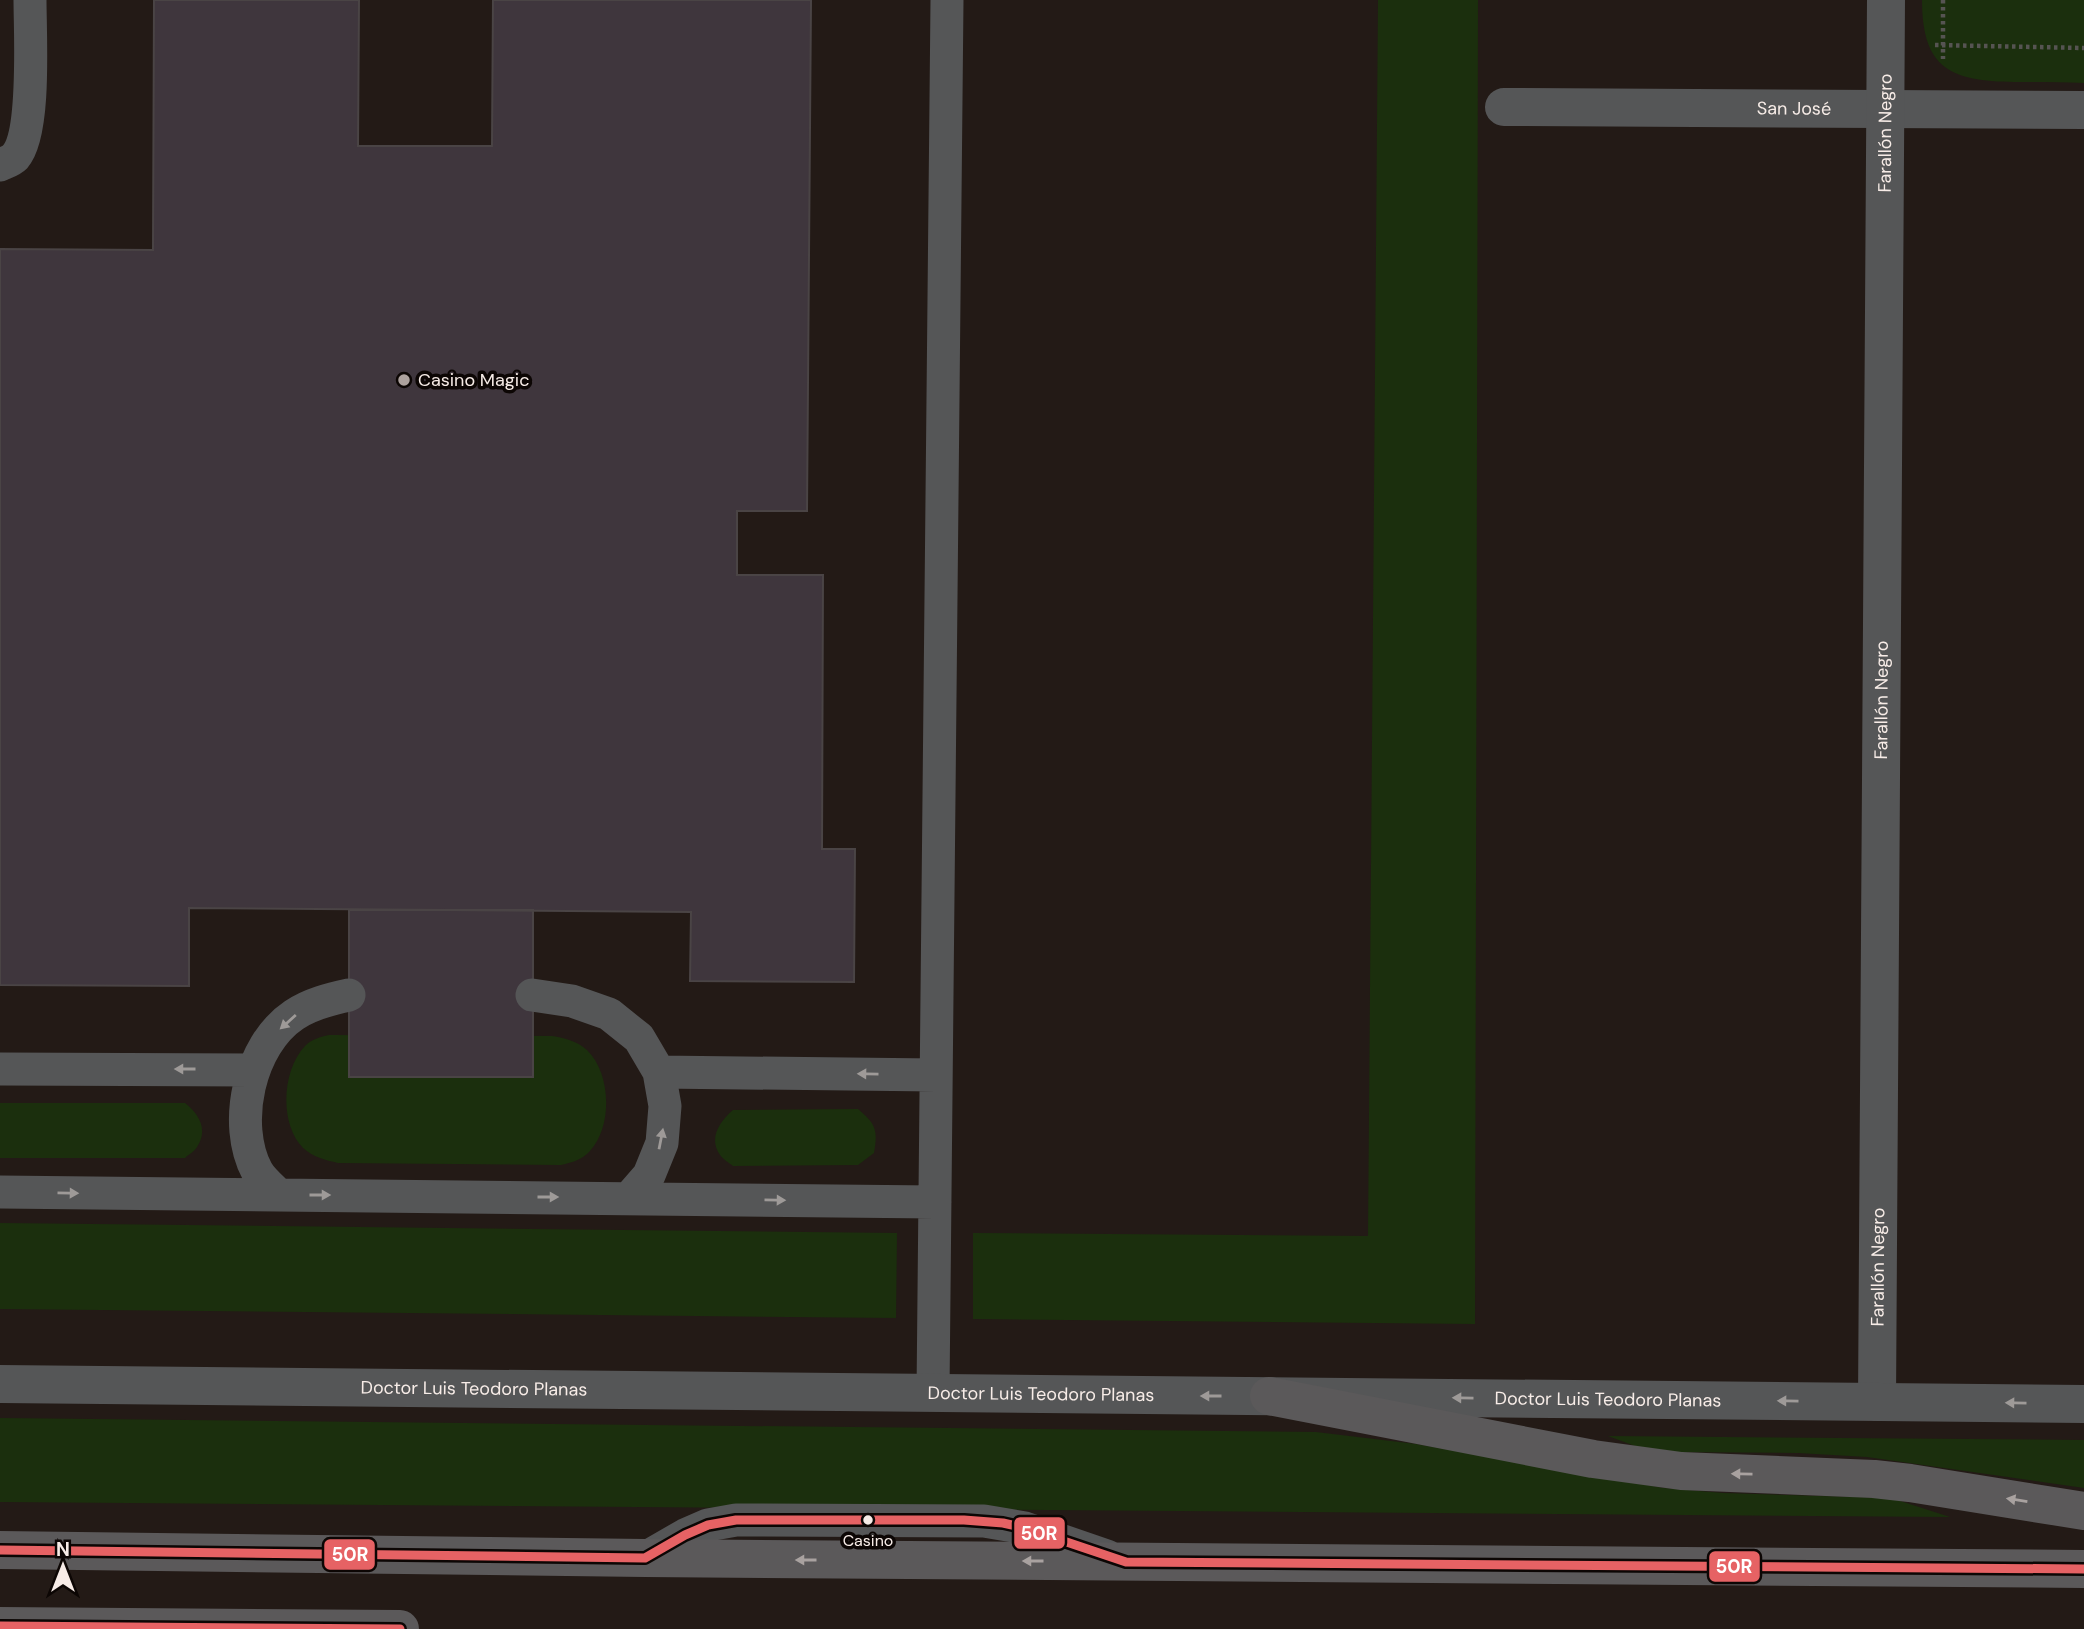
<svg xmlns="http://www.w3.org/2000/svg" width="2084" height="1629" font-family="'DM Sans',sans-serif">
<style>
.green{fill:#1b2f0d}
.building{fill:#3f363d;stroke:#4a4445;stroke-width:2}
.lines{fill:none;stroke-linecap:round;stroke-linejoin:round}
.path{stroke:#565452;stroke-width:4.5;stroke-dasharray:3.5 3.5;stroke-linecap:butt}
.service{stroke:#555657;stroke-width:33}
.minor{stroke:#555657;stroke-width:38}
.tertiary{stroke:#555657;stroke-width:38}
.trunk{stroke:#5b595a;stroke-width:38}
.bus-1-casing{stroke:#0c0604;stroke-width:14}
.bus-1{stroke:#e66264;stroke-width:9}
.oneway{fill:#9e9a98}
.oneway2{fill:#a9a2a0}
.poi-dot{fill:#ada29e;stroke:#0c0604;stroke-width:2.5}
.bus-dot{fill:#f7ece7;stroke:#0c0604;stroke-width:2.5}
.labels{text-anchor:middle;stroke-width:7;stroke-linejoin:round;paint-order:stroke}
.bus-label{font-size:16px;fill:#f7ece7;stroke:#0c0604}
.street-label{font-size:18px;fill:#f7ece7;stroke:#0c0604}
.poi-label{font-size:18px;fill:#f7ece7;stroke:#0c0604;text-anchor:start}
.line-badge{stroke:#0c0604;stroke-width:2.5}
.badge-label{font-size:19px;text-anchor:middle;font-weight:bold;fill:#fff}
</style>
<rect width="100%" height="100%" fill="#231a16"/>
<path class="green" d="M1378 0H1478L1475 1324 973 1319V1233L1368 1236Z
M1922 0H2084V83C2061 82 2037 82 2014 82 1951 81 1922 69 1922 0Z
M329 1035 552 1036C565 1038 577 1041 587 1050 611 1073 613 1126 590 1151 582 1160 573 1162 561 1165L338 1163C325 1160 313 1157 303 1148 279 1124 282 1070 305 1046 312 1039 320 1037 329 1035Z
M0 1103H185C198 1113 209 1129 197 1147 195 1151 188 1155 185 1158H0Z
M858 1109C876 1124 878 1130 874 1153L858 1165 733 1166C729 1163 723 1159 720 1155 708 1138 720 1121 733 1110Z
M0 1223 897 1233 896 1318 0 1309Z
M0 1418 1316 1432 1416 1444 1664 1488 1723 1493 1891 1498 1950 1517 0 1502Z
M1608 1436 2084 1440V1488L1867 1457 1798 1453 1671 1452 1635 1446Z"/>
<path class="building" d="M154 0H359L358 146H492L493 0H811L807 511H737V575H823L822 849H855L854 982 690 981 691 912 189 908V986L0 985V249L153 250Z
M349 910H533V1077H349Z"/>
<g class="lines">
<path class="path" d="M1943 0V59
M1935 45 2084 48"/>
<path class="service" d="M0 165C4 163 11 161 15 157 36 134 30 34 30 0
M532 995 572 1001 609 1014 639 1038 659 1072 665 1106 662 1143 649 1175 629 1198
M0 1069 253 1070
M659 1072 936 1075
M0 1192 935 1202
M279 1195C272 1188 262 1180 257 1171 232 1124 249 1045 294 1015 310 1004 330 999 349 995
M933 1393 947 0
M645 1558 685 1535 708 1525 736 1520 984 1521 1025 1528 1107 1556"/>
<g class="minor">
<path id="s1" d="M1504 107 2084 110"/>
<path id="s2" d="M1877 1402 1886 0"/>
</g>
<path class="tertiary" id="s3" d="M0 1384 2084 1404"/>
<path class="trunk" d="M1269 1396 1593 1459 1681 1471 1874 1479 1910 1483 2084 1511
M0 1550 645 1558 2084 1569
M0 1626 400 1629"/>
<g class="bus-1-casing">
<path id="bus-1" d="M0 1550 645 1558 685 1535 708 1525 736 1520H964L1003 1523 1025 1528 1126 1562 2084 1569
M0 1626 400 1629"/>
</g>
<use href="#bus-1" class="bus-1"/>
</g>
<defs><path id="oneway-solid" d="M-6-.8H1V-3.2L6.5 0L1 3.2V.8H-6Z" transform="scale(1.75)"/></defs>
<g class="oneway">
<use href="#oneway-solid" transform="translate(288 1022) rotate(138)"/>
<use href="#oneway-solid" transform="translate(185 1069) rotate(-180)"/>
<use href="#oneway-solid" transform="translate(868 1074) rotate(-179)"/>
<use href="#oneway-solid" transform="translate(661 1139) rotate(-79)"/>
<use href="#oneway-solid" transform="translate(68 1193) rotate(1)"/>
<use href="#oneway-solid" transform="translate(320 1195)"/>
<use href="#oneway-solid" transform="translate(548 1197)"/>
<use href="#oneway-solid" transform="translate(775 1200) rotate(1)"/>
<use href="#oneway-solid" transform="translate(1211 1396) rotate(-180)"/>
<use href="#oneway-solid" transform="translate(1463 1398) rotate(-179)"/>
<use href="#oneway-solid" transform="translate(1788 1401) rotate(-179)"/>
<use href="#oneway-solid" transform="translate(2016 1403) rotate(-179)"/>
</g>
<g class="oneway2">
<use href="#oneway-solid" transform="translate(1742 1474) rotate(-179)"/>
<use href="#oneway-solid" transform="translate(2017 1500) rotate(-171)"/>
<use href="#oneway-solid" transform="translate(806 1560) rotate(-180)"/>
<use href="#oneway-solid" transform="translate(1033 1561) rotate(-180)"/>
</g>
<circle class="poi-dot" cx="404" cy="380" r="7"/>
<circle class="bus-dot" cx="868" cy="1520" r="6"/>
<g class="labels">
<g class="bus-label">
<text x="868" y="1546">Casino</text>
</g>
<g class="street-label">
<text dy="6" stroke="none"><textPath href="#s1" startOffset="290">San José</textPath></text>
<text dy="6" stroke="none"><textPath href="#s2" startOffset="1269">Farallón Negro</textPath></text>
<text dy="6" stroke="none"><textPath href="#s2" startOffset="702">Farallón Negro</textPath></text>
<text dy="6" stroke="none"><textPath href="#s2" startOffset="135">Farallón Negro</textPath></text>
<text dy="6" stroke="none"><textPath href="#s3" startOffset="474">Doctor Luis Teodoro Planas</textPath></text>
<text dy="6" stroke="none"><textPath href="#s3" startOffset="1041">Doctor Luis Teodoro Planas</textPath></text>
<text dy="6" stroke="none"><textPath href="#s3" startOffset="1608">Doctor Luis Teodoro Planas</textPath></text>
</g>
<g class="poi-label">
<text x="418" y="386">Casino Magic</text>
</g>
</g>
<g class="line-badge">
<rect x="1013" y="1516" width="53" height="34" rx="7" fill="#e66264"/>
<rect x="323" y="1538" width="53" height="33" rx="7" fill="#e66264"/>
<rect x="1708" y="1550" width="53" height="33" rx="7" fill="#e66264"/>
</g>
<g class="badge-label">
<text x="1039" y="1540">50R</text>
<text x="350" y="1561">50R</text>
<text x="1734" y="1573">50R</text>
</g>
<g transform="translate(63 1566)" stroke="#0c0604" stroke-width="5" paint-order="stroke">
<path d="M0-5L12 26L0 18L-12 26Z" fill="#f7ece7"/>
<text y="-10" font-size="19" font-weight="bold" text-anchor="middle" fill="#f7ece7">N</text>
</g>
</svg>
